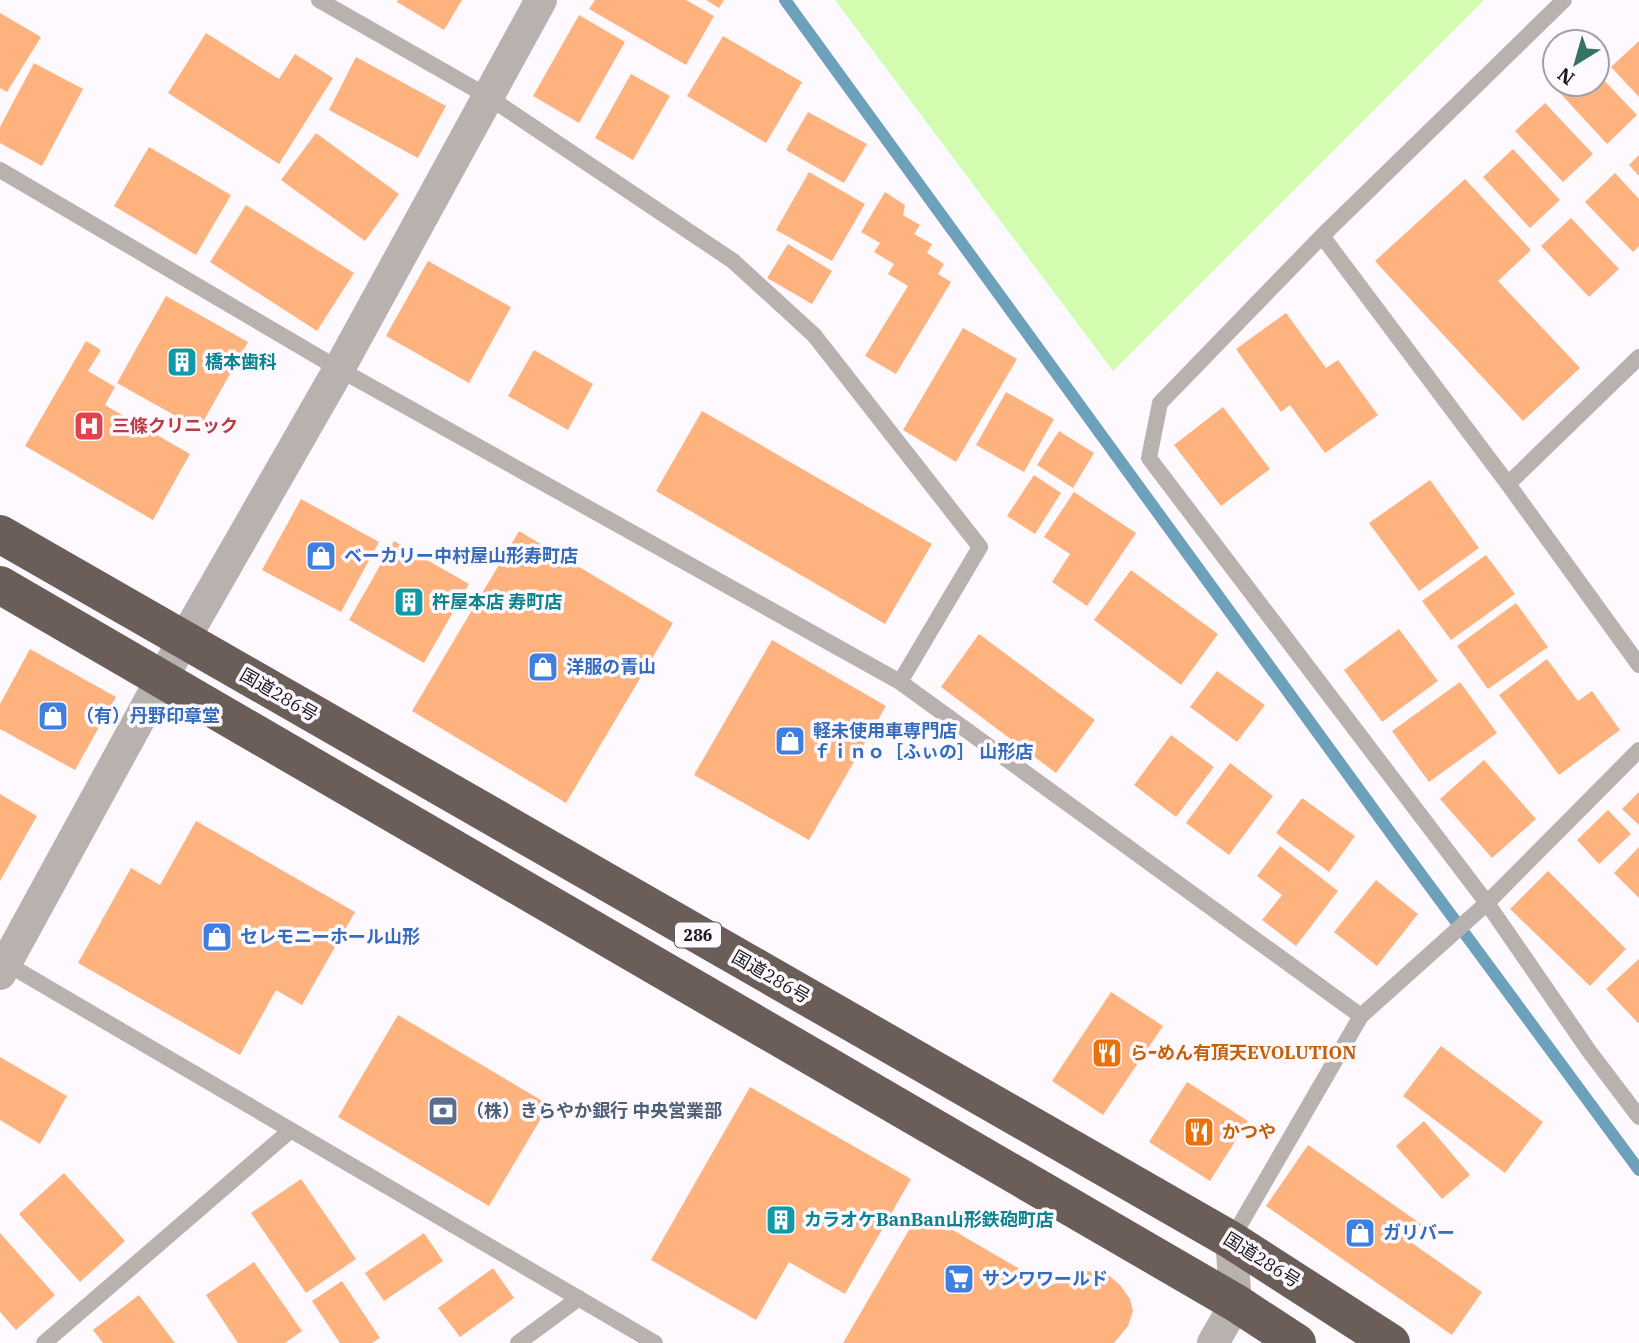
<svg xmlns="http://www.w3.org/2000/svg" width="1639" height="1343" font-family="'IBM Plex Serif','Noto Sans JP',serif">
<style>
.green{fill:#d3fcb1}
.lines{fill:none;stroke-linecap:round;stroke-linejoin:round}
.stream{stroke:#6da0bb;stroke-width:12}
.building{fill:#feb37e}
.lane{stroke:#b8b1ae;stroke-width:16}
.street{stroke:#b8b1ae;stroke-width:32}
.highway{stroke:#6b5d58;stroke-width:38}
.labels{text-anchor:middle;stroke-width:7;stroke-linejoin:round;paint-order:stroke}
.shield{fill:#fdf9ff;stroke:#5f5c61;stroke-width:2}
.shield-label{font-size:16px;font-weight:bold;fill:#1b181d}
.culture-label{font-size:18px;font-weight:bold;fill:#0d838f;stroke:#fdf9ff;text-anchor:start}
.health-label{font-size:18px;font-weight:bold;fill:#be3a42;stroke:#fdf9ff;text-anchor:start}
.shop-label{font-size:18px;font-weight:bold;fill:#366cbe;stroke:#fdf9ff;text-anchor:start}
.street-label{font-size:18px;fill:#1b181d;stroke:#fdf9ff}
.food-label{font-size:18px;font-weight:bold;fill:#c56008;stroke:#fdf9ff;text-anchor:start}
.service-label{font-size:18px;font-weight:bold;fill:#4e5e75;stroke:#fdf9ff;text-anchor:start}
</style>
<rect width="100%" height="100%" fill="#fdf9ff"/>
<path class="green" d="M835 0H1484L1113 371Z"/>
<g class="lines">
<path class="stream" d="M785 0 1395 839 1639 1170"/>
</g>
<path class="building" d="M398 0H462L444 30 397 2Z
M595 0H686L714 16 686 65 589 9Z
M706 0H724L719 8Z
M0 13 41 37 7 92 0 88Z
M579 15 625 42 579 123 533 96Z
M206 33 279 79 295 54 333 78 279 164 168 93Z
M723 36 802 82 766 143 687 96Z
M1639 41V97L1611 67Z
M356 57 446 106 418 158 329 110Z
M34 63 83 89 42 166 0 143V127Z
M1597 73 1637 115 1607 144 1560 93 1569 84H1597Z
M631 74 670 96 633 160 595 138Z
M1545 103 1593 154 1563 182 1515 131Z
M808 112 867 144 844 183 786 150Z
M316 133 399 194 365 241 281 180Z
M149 147 231 195 196 255 114 206Z
M1513 149 1560 200 1530 228 1483 177Z
M1639 155V176L1629 165Z
M809 172 865 204 832 261 776 230Z
M1615 173 1639 199V246L1633 252 1585 202Z
M1465 179 1531 250 1498 281 1580 368 1523 421 1375 261Z
M885 192 905 205 903 215 920 225 914 234 932 244 927 253 944 264 938 274 951 282 896 374 865 356 908 286 888 274 894 264 874 252 880 243 861 232Z
M246 205 354 273 317 331 210 262Z
M1571 218 1619 269 1589 297 1541 246Z
M788 244 832 271 812 304 767 278Z
M428 261 511 307 469 383 386 336Z
M166 296 248 342 199 429 117 383Z
M1286 313 1326 368 1338 360 1378 415 1325 453 1290 405 1281 412 1236 349Z
M963 328 1017 359 956 462 903 430Z
M86 341 101 350 88 371 115 387 105 405 190 454 153 520 25 446Z
M534 350 593 384 568 430 508 396Z
M1006 392 1054 419 1024 472 976 445Z
M1223 407 1270 469 1221 506 1174 445Z
M702 411 932 544 885 624 656 491Z
M1059 431 1094 453 1073 488 1037 465Z
M1034 475 1061 493 1035 534 1007 516Z
M1430 480 1479 548 1419 591 1369 523Z
M1074 492 1136 533 1087 606 1052 582 1070 554 1044 537Z
M301 499 379 542 341 612 262 570Z
M519 531 673 623 566 803 412 711Z
M394 541 469 584 424 663 349 620Z
M1486 555 1515 594 1451 640 1422 601Z
M1131 570 1218 634 1181 685 1094 620Z
M1516 603 1548 647 1488 689 1457 646Z
M1399 629 1438 681 1382 722 1344 670Z
M979 634 1095 720 1056 773 941 687Z
M772 640 886 706 809 840 694 775Z
M30 649 116 697 75 770 0 729V704Z
M1547 659 1578 701 1592 691 1620 730 1559 775 1499 695Z
M1217 671 1265 705 1237 742 1190 707Z
M1460 682 1497 733 1429 782 1392 731Z
M1171 735 1214 767 1176 817 1134 785Z
M1484 760 1536 819 1492 858 1440 799Z
M1230 763 1273 796 1229 855 1186 823Z
M1639 792V825L1622 809Z
M0 794 37 816 0 881Z
M1302 798 1355 836 1329 872 1276 833Z
M1608 810 1631 834 1599 864 1577 840Z
M196 821 355 912 302 1005 276 990 240 1055 78 963 131 868 160 885Z
M1280 846 1338 891 1296 946 1262 920 1282 895 1257 876Z
M1639 847V898L1614 873Z
M1548 871 1626 949 1590 986 1510 909Z
M1376 880 1418 914 1377 966 1334 932Z
M1639 959V1022L1638 1023 1606 989Z
M1111 992 1163 1026 1103 1115 1052 1081Z
M398 1015 549 1105 489 1206 338 1117Z
M1441 1046 1543 1122 1505 1173 1403 1096Z
M0 1057 67 1096 40 1144 0 1120Z
M1187 1082 1248 1121 1210 1181 1149 1142Z
M750 1087 911 1179 845 1294 789 1262 756 1320 651 1260Z
M1424 1121 1470 1175 1442 1199 1396 1146Z
M1308 1145 1421 1224 1409 1241 1482 1292 1452 1335 1266 1206Z
M64 1173 125 1241 80 1282 19 1214Z
M301 1179 356 1259 306 1293 251 1213Z
M920 1211 1049 1286 1086 1271 1106 1273 1120 1285 1130 1299 1133 1311 1128 1326 1114 1343H843Z
M0 1233 55 1295 16 1330 0 1312Z
M424 1233 443 1261 384 1301 365 1273Z
M254 1262 302 1331 285 1343H238L206 1295Z
M493 1268 514 1298 460 1337 438 1308Z
M342 1281 380 1338 372 1343H340L312 1301Z
M139 1295 175 1343H103L93 1330Z"/>
<g class="lines">
<path class="lane" d="M319 0 487 96 733 261 814 335 980 547 900 682
M1564 0 1322 236 1160 403 1149 458 1487 903 1589 1051 1639 1117
M0 170 339 369 900 682 1361 1016 1231 1240
M1322 236 1508 484 1639 665
M1508 484 1639 357
M2 961 655 1343
M1361 1016 1487 903 1639 750
M44 1343 291 1130
M518 1343 579 1298"/>
<path class="street" d="M0 974 162 678 339 369 541 0
M1213 1343 1236 1303 1231 1240"/>
<path class="highway" d="M0 534 1231 1240 1391 1343
M0 585 1236 1303 1297 1343"/>
</g>
<defs>
<g id="building-square" transform="scale(1.575)"><rect x="-9" y="-9" width="18" height="18" rx="4" fill="#0f9aa8" stroke="#fdf9ff"/><path d="M-4-6H4V6H1V3H-1V6H-4ZM-2.5-4.3h1.7v1.8h-1.7ZM.8-4.3h1.7v1.8H.8ZM-2.5-1h1.7V.8h-1.7ZM.8-1h1.7V.8H.8Z" fill="#fff"/></g>
<g id="hospital-square" transform="scale(1.575)"><rect x="-9" y="-9" width="18" height="18" rx="4" fill="#e0444e" stroke="#fdf9ff"/><path d="M-5-5h3v3.5h4V-5h3V5h-3V1.5h-4V5h-3Z" fill="#fff"/></g>
<g id="shop-square" transform="scale(1.575)"><rect x="-9" y="-9" width="18" height="18" rx="4" fill="#3f7fe0" stroke="#fdf9ff"/><path d="M-5-2.5h2.3a2.7 3.5 0 0 1 5.4 0H5L5.5 6h-11ZM-1.5-2.5h3a1.5 2.3 0 0 0-3 0Z" fill="#fff"/></g>
<g id="restaurant-square" transform="scale(1.575)"><rect x="-9" y="-9" width="18" height="18" rx="4" fill="#e8710a" stroke="#fdf9ff"/><path d="M-5-6h1v4h1v-4h1v4h1v-4h1v5L-1.5 .5V6h-2V.5L-5-1ZM5-6V6H3V1.5H1.5Q1.5-4 5-6Z" fill="#fff"/></g>
<g id="bank-square" transform="scale(1.575)"><rect x="-9" y="-9" width="18" height="18" rx="4" fill="#5c6f8a" stroke="#fdf9ff"/><path d="M-6-4H6V4H-6ZM0-2.3a2.3 2.3 0 1 0 0 4.6a2.3 2.3 0 1 0 0-4.6Z" fill="#fff"/></g>
<g id="supermarket-square" transform="scale(1.575)"><rect x="-9" y="-9" width="18" height="18" rx="4" fill="#3f7fe0" stroke="#fdf9ff"/><path d="M-6-5.5h2.5l.6 2H6L4.5 2H-2.5L-4.4-4H-6ZM-1.5 3.2a1.3 1.3 0 1 0 .1 0ZM3 3.2a1.3 1.3 0 1 0 .1 0Z" fill="#fff"/></g>
</defs>
<g fill-rule="evenodd">
<use href="#building-square" x="182" y="362"/>
<use href="#hospital-square" x="89" y="426"/>
<use href="#shop-square" x="321" y="556"/>
<use href="#building-square" x="409" y="602"/>
<use href="#shop-square" x="543" y="667"/>
<use href="#shop-square" x="53" y="716"/>
<use href="#shop-square" x="790" y="741"/>
<use href="#shop-square" x="217" y="937"/>
<use href="#restaurant-square" x="1107" y="1053"/>
<use href="#bank-square" x="443" y="1111"/>
<use href="#restaurant-square" x="1199" y="1132"/>
<use href="#building-square" x="781" y="1220"/>
<use href="#shop-square" x="1360" y="1233"/>
<use href="#supermarket-square" x="959" y="1279"/>
</g>
<g class="labels">
<rect class="shield" x="675" y="922.5" width="46" height="25" rx="5"/>
<g class="shield-label">
<text x="698" y="941">286</text>
</g>
<g class="culture-label">
<text x="205" y="368">橋本歯科</text>
<text x="432" y="608">杵屋本店 寿町店</text>
<text x="804" y="1226">カラオケBanBan山形鉄砲町店</text>
</g>
<g class="health-label">
<text x="112" y="432">三條クリニック</text>
</g>
<g class="shop-label">
<text x="344" y="562">ベーカリー中村屋山形寿町店</text>
<text x="566" y="673">洋服の青山</text>
<text x="76" y="722">（有）丹野印章堂</text>
<text x="813" y="737">軽未使用車専門店<tspan x="813" dy="21">ｆｉｎｏ［ふぃの］ 山形店</tspan></text>
<text x="240" y="943">セレモニーホール山形</text>
<text x="1383" y="1239">ガリバー</text>
<text x="982" y="1285">サンワワールド</text>
</g>
<g class="street-label">
<text transform="translate(279 695) rotate(30)" y="6">国道286号</text>
<text transform="translate(771 977) rotate(30)" y="6">国道286号</text>
<text transform="translate(1262 1260) rotate(32)" y="6">国道286号</text>
</g>
<g class="food-label">
<text x="1130" y="1059">らｰめん有頂天EVOLUTION</text>
<text x="1222" y="1138">かつや</text>
</g>
<g class="service-label">
<text x="466" y="1117">（株）きらやか銀行 中央営業部</text>
</g>
</g>
<g transform="translate(1576 63) rotate(217)"><circle r="33" fill="#fdf9ff" stroke="#a39fa5" stroke-width="2"/>
<path d="M0-5L12 26L0 18L-12 26Z" fill="#347462"/>
<text y="-10" font-size="19" font-weight="bold" text-anchor="middle" fill="#1b181d">N</text>
</g>
</svg>
